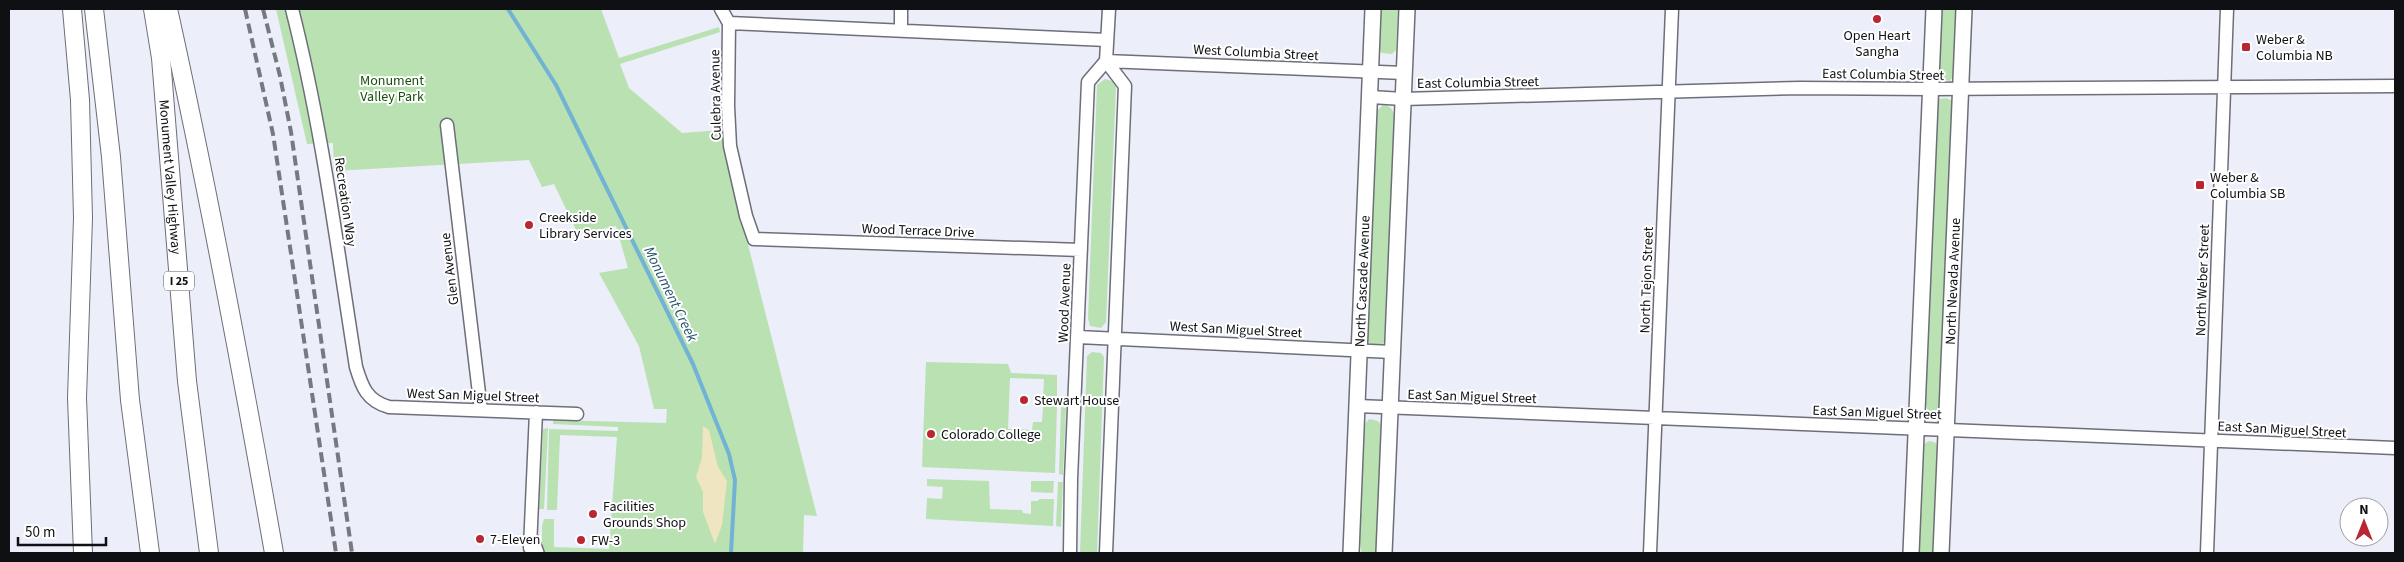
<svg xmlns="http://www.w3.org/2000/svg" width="2404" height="562" font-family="'Source Sans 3',sans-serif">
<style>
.green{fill:#b9e1b2}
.sand{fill:#efe5c0}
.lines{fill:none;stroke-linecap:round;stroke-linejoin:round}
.stream{stroke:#72b2d4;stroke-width:4}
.minor-casing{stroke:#6d6f78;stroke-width:15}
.major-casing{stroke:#6d6f78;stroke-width:18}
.highway-casing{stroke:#6d6f78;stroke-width:20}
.minor{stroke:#fff;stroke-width:12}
.major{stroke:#fff;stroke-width:15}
.highway{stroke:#fff;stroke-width:18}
.rail{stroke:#777980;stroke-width:4;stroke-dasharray:10 5;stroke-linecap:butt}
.poi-dot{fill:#b82732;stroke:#fff;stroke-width:2}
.labels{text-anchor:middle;stroke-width:4;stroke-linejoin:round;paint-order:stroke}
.shield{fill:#fff;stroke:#57585a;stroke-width:1}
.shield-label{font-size:12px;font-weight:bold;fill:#0f1014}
.poi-label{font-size:14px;fill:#0f1014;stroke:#fff;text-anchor:start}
.street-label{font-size:14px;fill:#0f1014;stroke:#fff}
.park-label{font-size:14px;fill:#184e0b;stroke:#fff}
.water-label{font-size:15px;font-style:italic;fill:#22546d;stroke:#fff}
</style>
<rect width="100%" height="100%" fill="#eceef9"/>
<path class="green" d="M276 9H601L619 58 719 27 720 32 620 64 629 88 682 133 722 130 724 150 817 516 804 515 803 553H544L542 551V526L544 519H554V547L609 549 617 437 560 435 557 510H547L549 429 618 431V427L553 424V420L666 423 667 409H654L639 346 599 273 628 268 616 226 578 234 554 184 542 187 529 160 334 171 333 143 307 144Z
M1379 9H1398L1396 50 1392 54 1382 53 1377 48Z
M1940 9H1957L1954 75 1950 81 1941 79 1937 75Z
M1105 79 1112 81 1116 86 1106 322 1101 328 1090 326 1088 318 1097 85Z
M1946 98 1951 100 1954 105 1941 402 1939 410 1934 414H1930L1924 402 1937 106 1939 99Z
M1383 105C1391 106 1393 110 1395 117L1384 342 1381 346H1372L1366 339 1375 113Z
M1092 352 1101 353 1104 357 1097 553H1080L1087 356Z
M926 362 1008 364 1011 373 1057 375V398L1043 399 1044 379 1010 378 1008 429 1032 430 1033 422H1042L1043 406H1057L1055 473 922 467Z
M1061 407 1066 408 1063 475 1059 474Z
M1369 419 1378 421 1382 426 1377 553H1362L1358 534 1363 426Z
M548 428 544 509H539L543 429Z
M1930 441 1936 443 1939 451 1934 553H1917L1922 450 1925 443Z
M927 479 989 481 990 509 1022 510 1023 513 1031 514V501H1037L1040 499H1054L1053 526 926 519 927 498 942 499 943 487 927 486Z
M1031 481H1054L1053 493 1031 492Z
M1058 482H1063L1061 527 1056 526Z"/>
<path class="sand" d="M703 426 709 430 718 467 727 481 722 525 715 544 703 512V492L696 477 702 457Z"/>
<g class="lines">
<path class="stream" d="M508 9 556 85 693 364 729 454 735 480 731 553"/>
<g class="minor-casing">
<path id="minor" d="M292 9C322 127 337 247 356 367 362 387 367 401 389 407L577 414
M721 9 729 23 728 106 730 146 746 216 754 239 1081 250
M729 23 1107 40
M901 30V9
M1106 61 1125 86 1106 553
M1106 61 1404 73
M1371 97 1403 99 1800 88 1931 89 2395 86
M447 125 481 410
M1078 337 1392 352
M1357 406 2395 448
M530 548 536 412
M1070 553 1071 479 1088 82 1106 61 1109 9
M1650 553 1672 9
M2207 553 2227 9"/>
</g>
<g class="major-casing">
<g id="major">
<path d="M531 540 536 553"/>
<path id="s1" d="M1351 553 1373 9"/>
<path d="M1384 553 1407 9"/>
<path d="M1911 553 1934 9"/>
<path id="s2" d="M1941 553 1964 9"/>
</g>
</g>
<g class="highway-casing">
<g id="highway">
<path d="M72 9 80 100 83 218 77 398 83 553"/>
<path d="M94 9 111 157 130 400 150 553"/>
<path id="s3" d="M153 9 161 58 187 381 209 553"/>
<path d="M168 9C208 190 242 371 274 553"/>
</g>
</g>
<use href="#minor" class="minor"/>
<use href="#major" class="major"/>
<use href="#highway" class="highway"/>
<path class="rail" d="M245 9 273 134 336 553
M263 9 280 76 291 132 352 553"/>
</g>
<g class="poi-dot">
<circle cx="1877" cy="19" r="5"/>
<rect x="2241" y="42" width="10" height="10" rx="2.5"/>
<rect x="2195" y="180" width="10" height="10" rx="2.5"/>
<circle cx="529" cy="225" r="5"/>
<circle cx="1024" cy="400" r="5"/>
<circle cx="931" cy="434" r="5"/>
<circle cx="593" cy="514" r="5"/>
<circle cx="480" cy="539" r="5"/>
<circle cx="581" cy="540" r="5"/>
</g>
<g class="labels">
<rect class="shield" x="164" y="271.5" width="30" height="19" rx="4"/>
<g class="shield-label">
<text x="179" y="285">I 25</text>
</g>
<g class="poi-label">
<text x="1877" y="40" text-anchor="middle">Open Heart<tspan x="1877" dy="16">Sangha</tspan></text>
<text x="2256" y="44">Weber &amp;<tspan x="2256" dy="16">Columbia NB</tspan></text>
<text x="2210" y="182">Weber &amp;<tspan x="2210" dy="16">Columbia SB</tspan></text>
<text x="539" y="222">Creekside<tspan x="539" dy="16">Library Services</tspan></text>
<text x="1034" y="405">Stewart House</text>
<text x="941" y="439">Colorado College</text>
<text x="603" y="511">Facilities<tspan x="603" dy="16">Grounds Shop</tspan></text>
<text x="490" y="544">7-Eleven</text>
<text x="591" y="545">FW-3</text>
</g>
<g class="street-label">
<text transform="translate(1256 52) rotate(3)" y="5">West Columbia Street</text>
<text transform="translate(1883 74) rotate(1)" y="5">East Columbia Street</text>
<text transform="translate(1478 82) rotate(-1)" y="5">East Columbia Street</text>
<text transform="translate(715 95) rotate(-91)" y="5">Culebra Avenue</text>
<text dy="5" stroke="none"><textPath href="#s3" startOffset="169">Monument Valley Highway</textPath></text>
<text transform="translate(346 202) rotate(82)" y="5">Recreation Way</text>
<text transform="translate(918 230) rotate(2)" y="5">Wood Terrace Drive</text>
<text transform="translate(449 269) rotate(-97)" y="5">Glen Avenue</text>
<text transform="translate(1646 280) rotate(-88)" y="5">North Tejon Street</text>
<text transform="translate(2202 280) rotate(-88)" y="5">North Weber Street</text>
<text dy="5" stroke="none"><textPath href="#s1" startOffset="272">North Cascade Avenue</textPath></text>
<text dy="5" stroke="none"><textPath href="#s2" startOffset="272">North Nevada Avenue</textPath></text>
<text transform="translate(1064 303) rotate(-88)" y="5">Wood Avenue</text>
<text transform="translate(1236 329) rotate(3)" y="5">West San Miguel Street</text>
<text transform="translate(473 395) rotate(2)" y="5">West San Miguel Street</text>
<text transform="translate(1472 396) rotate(2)" y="5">East San Miguel Street</text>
<text transform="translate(1877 412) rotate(2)" y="5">East San Miguel Street</text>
<text transform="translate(2282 429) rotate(3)" y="5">East San Miguel Street</text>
</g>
<g class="park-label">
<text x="392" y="85">Monument<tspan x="392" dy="16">Valley Park</tspan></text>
</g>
<g class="water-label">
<text transform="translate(671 294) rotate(64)" y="5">Monument Creek</text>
</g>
</g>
<rect width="2404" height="562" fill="none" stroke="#0f1014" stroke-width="20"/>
<g transform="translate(2364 522)"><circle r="24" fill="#ffffff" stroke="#9f9fa1"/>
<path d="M0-4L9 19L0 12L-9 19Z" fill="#b82732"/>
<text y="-8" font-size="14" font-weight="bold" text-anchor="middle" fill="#0f1014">N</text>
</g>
<path d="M18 537v8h88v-8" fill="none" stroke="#0f1014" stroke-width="2.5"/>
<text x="25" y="537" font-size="15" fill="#0f1014" stroke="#ffffff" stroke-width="4" paint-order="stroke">50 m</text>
</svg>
